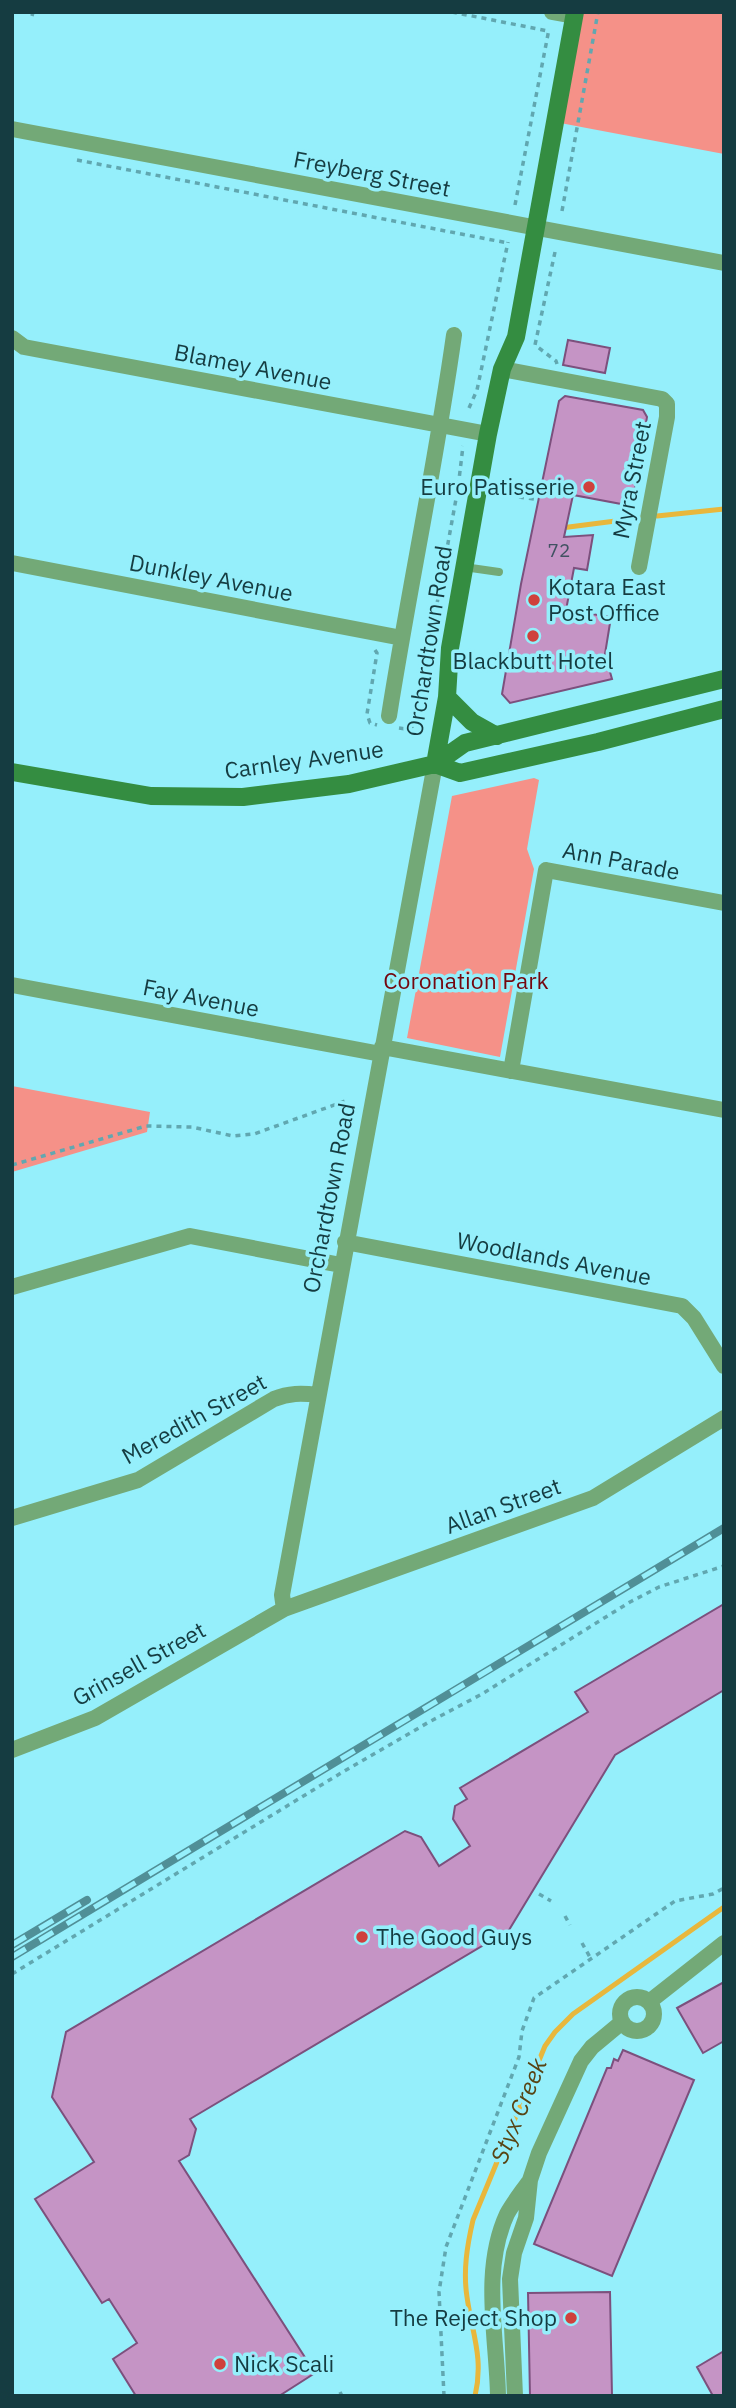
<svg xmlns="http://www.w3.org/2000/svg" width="736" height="2408" font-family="'IBM Plex Sans',sans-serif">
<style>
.green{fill:#f59188}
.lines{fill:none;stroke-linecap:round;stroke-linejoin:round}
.stream{stroke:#e8b73c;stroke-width:5}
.building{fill:#c594c5;stroke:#7c507d;stroke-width:2}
.path{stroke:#61a7b0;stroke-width:3.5;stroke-dasharray:5 5;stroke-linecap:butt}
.lane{stroke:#73a977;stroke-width:8}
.street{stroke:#73a977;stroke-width:16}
.secondary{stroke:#348d41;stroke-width:18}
.rail-casing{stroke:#508f97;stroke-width:8}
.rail{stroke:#95effb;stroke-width:5;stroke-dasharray:16;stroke-linecap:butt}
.poi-dot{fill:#cf413c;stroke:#95effb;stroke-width:2.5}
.labels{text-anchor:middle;stroke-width:7;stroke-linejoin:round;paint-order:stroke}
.number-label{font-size:19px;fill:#415262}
.street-label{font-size:23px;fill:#153c41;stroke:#95effb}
.poi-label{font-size:23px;fill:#153c41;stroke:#95effb;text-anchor:start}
.park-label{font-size:23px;fill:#75060e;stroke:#95effb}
.water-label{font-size:24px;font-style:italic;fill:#584414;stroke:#95effb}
</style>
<rect width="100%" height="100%" fill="#95effb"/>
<path class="green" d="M575 12H724V154L555 122Z
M534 778 539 780 527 849 534 869 500 1057 407 1038 452 796Z
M12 1086 150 1112 147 1132 12 1172Z"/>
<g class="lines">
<path class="stream" d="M657 516 724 509
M561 528 639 518
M475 2396C484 2358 472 2333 467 2297 463 2271 467 2246 473 2220L545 2046 555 2032 573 2014 724 1907"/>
</g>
<path class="building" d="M568 340 610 348 605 373 563 365Z
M565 396 643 410 647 417 632 506 573 495 564 537 593 535 587 570 574 568 566 610 611 617 605 654 612 679 510 703 502 694 521 584 559 401Z
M724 1604V1690L615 1755 509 1930 190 2119 196 2129 189 2155 179 2161 315 2373 279 2396H136L113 2359 137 2343 109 2299 102 2303 35 2199 94 2162 52 2097 66 2032 405 1831 421 1837 439 1866 470 1846 453 1819 455 1806 467 1799 460 1788 588 1712 575 1692Z
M724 1982V2041L703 2053 677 2008Z
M623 2050 694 2080 612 2276 534 2244 607 2068H611L614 2059 618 2061Z
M610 2292 612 2396H530L528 2293Z
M724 2351V2396H713L697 2367Z"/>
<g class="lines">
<path class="path" d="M452 12 548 31
M32 16 33 12
M77 160 508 243
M515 205 549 29
M562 211 598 12
M555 252 535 345 556 361 557 364
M469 408 477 390 508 242
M519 497 534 499
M375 650 377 653 367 714 370 723 377 725
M399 728 406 729 415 725 458 488 463 446
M12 1165 146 1126 192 1127 233 1136 254 1134 348 1100
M539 1894 551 1901
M565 1916 570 1925
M582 1943 591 1959
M12 1974 341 1773 429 1722 482 1694 630 1602 659 1587 724 1566
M340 2392 342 2396
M444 2396 439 2292 446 2247 519 2057 522 2031 534 1998 675 1901 713 1894 724 1888"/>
<path class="lane" d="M464 567 499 572"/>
<path class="street" d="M552 12 574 16
M12 129 724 263
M12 338 24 347 488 434
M502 369 662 399 667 404V417L639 567
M12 563 402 638
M389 716C409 589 436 463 454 335
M12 985 381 1054
M382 1047 724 1110
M511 1071 546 870 724 903
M345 1242 682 1306 694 1318 724 1366
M12 1287 190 1236 341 1265
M12 1518 138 1480 274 1399C289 1393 301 1393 318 1395
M284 1609 282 1595 435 764
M12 1750 95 1718 284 1609 593 1498 724 1418
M620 2014a17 17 0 1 1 34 0a17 17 0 1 1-34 0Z
M649 2002 724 1943
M498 2396C497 2337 481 2270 507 2214 513 2203 521 2193 528 2183
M515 2396 510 2279 514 2253 526 2218 530 2180 539 2153 581 2061 592 2047 621 2023"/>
<path class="secondary" d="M447 697 472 722 497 736
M435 764 447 697 450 648 488 434 502 369 516 337 575 12
M435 764 460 773 598 742 724 709
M12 772 151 796 243 797 349 784 435 764 465 743 724 679"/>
<g class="rail-casing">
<path id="rail" d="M12 1945 87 1900
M12 1957 724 1528"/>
</g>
<use href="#rail" class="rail"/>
</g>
<g class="poi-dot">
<circle cx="589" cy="487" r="7"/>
<circle cx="534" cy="600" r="7"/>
<circle cx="533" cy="636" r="7"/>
<circle cx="362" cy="1937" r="7"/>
<circle cx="571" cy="2318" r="7"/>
<circle cx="220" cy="2364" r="7"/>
</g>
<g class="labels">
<g class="number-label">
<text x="559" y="557">72</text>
</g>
<g class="street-label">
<text transform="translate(372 174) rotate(11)" y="8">Freyberg Street</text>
<text transform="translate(253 367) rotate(11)" y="8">Blamey Avenue</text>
<text transform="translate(632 480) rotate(-79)" y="8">Myra Street</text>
<text transform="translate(211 578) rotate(11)" y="8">Dunkley Avenue</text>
<text transform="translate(429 641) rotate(-81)" y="8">Orchardtown Road</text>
<text transform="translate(304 760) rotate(-8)" y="8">Carnley Avenue</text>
<text transform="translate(621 861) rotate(11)" y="8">Ann Parade</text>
<text transform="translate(201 998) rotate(11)" y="8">Fay Avenue</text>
<text transform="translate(329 1198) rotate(-79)" y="8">Orchardtown Road</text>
<text transform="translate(554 1259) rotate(11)" y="8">Woodlands Avenue</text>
<text transform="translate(194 1419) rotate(-29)" y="8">Meredith Street</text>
<text transform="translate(503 1506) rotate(-20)" y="8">Allan Street</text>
<text transform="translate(139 1664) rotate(-29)" y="8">Grinsell Street</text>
</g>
<g class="poi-label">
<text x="575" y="495" text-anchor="end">Euro Patisserie</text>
<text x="548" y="595">Kotara East<tspan x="548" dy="26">Post Office</tspan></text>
<text x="533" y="669" text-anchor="middle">Blackbutt Hotel</text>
<text x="376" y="1945">The Good Guys</text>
<text x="557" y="2326" text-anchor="end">The Reject Shop</text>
<text x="234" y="2372">Nick Scali</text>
</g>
<g class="park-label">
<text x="466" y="989">Coronation Park</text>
</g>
<g class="water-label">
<text transform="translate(519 2111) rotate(-68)" y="8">Styx Creek</text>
</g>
</g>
<rect width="736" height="2408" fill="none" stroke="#153c41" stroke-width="28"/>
</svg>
